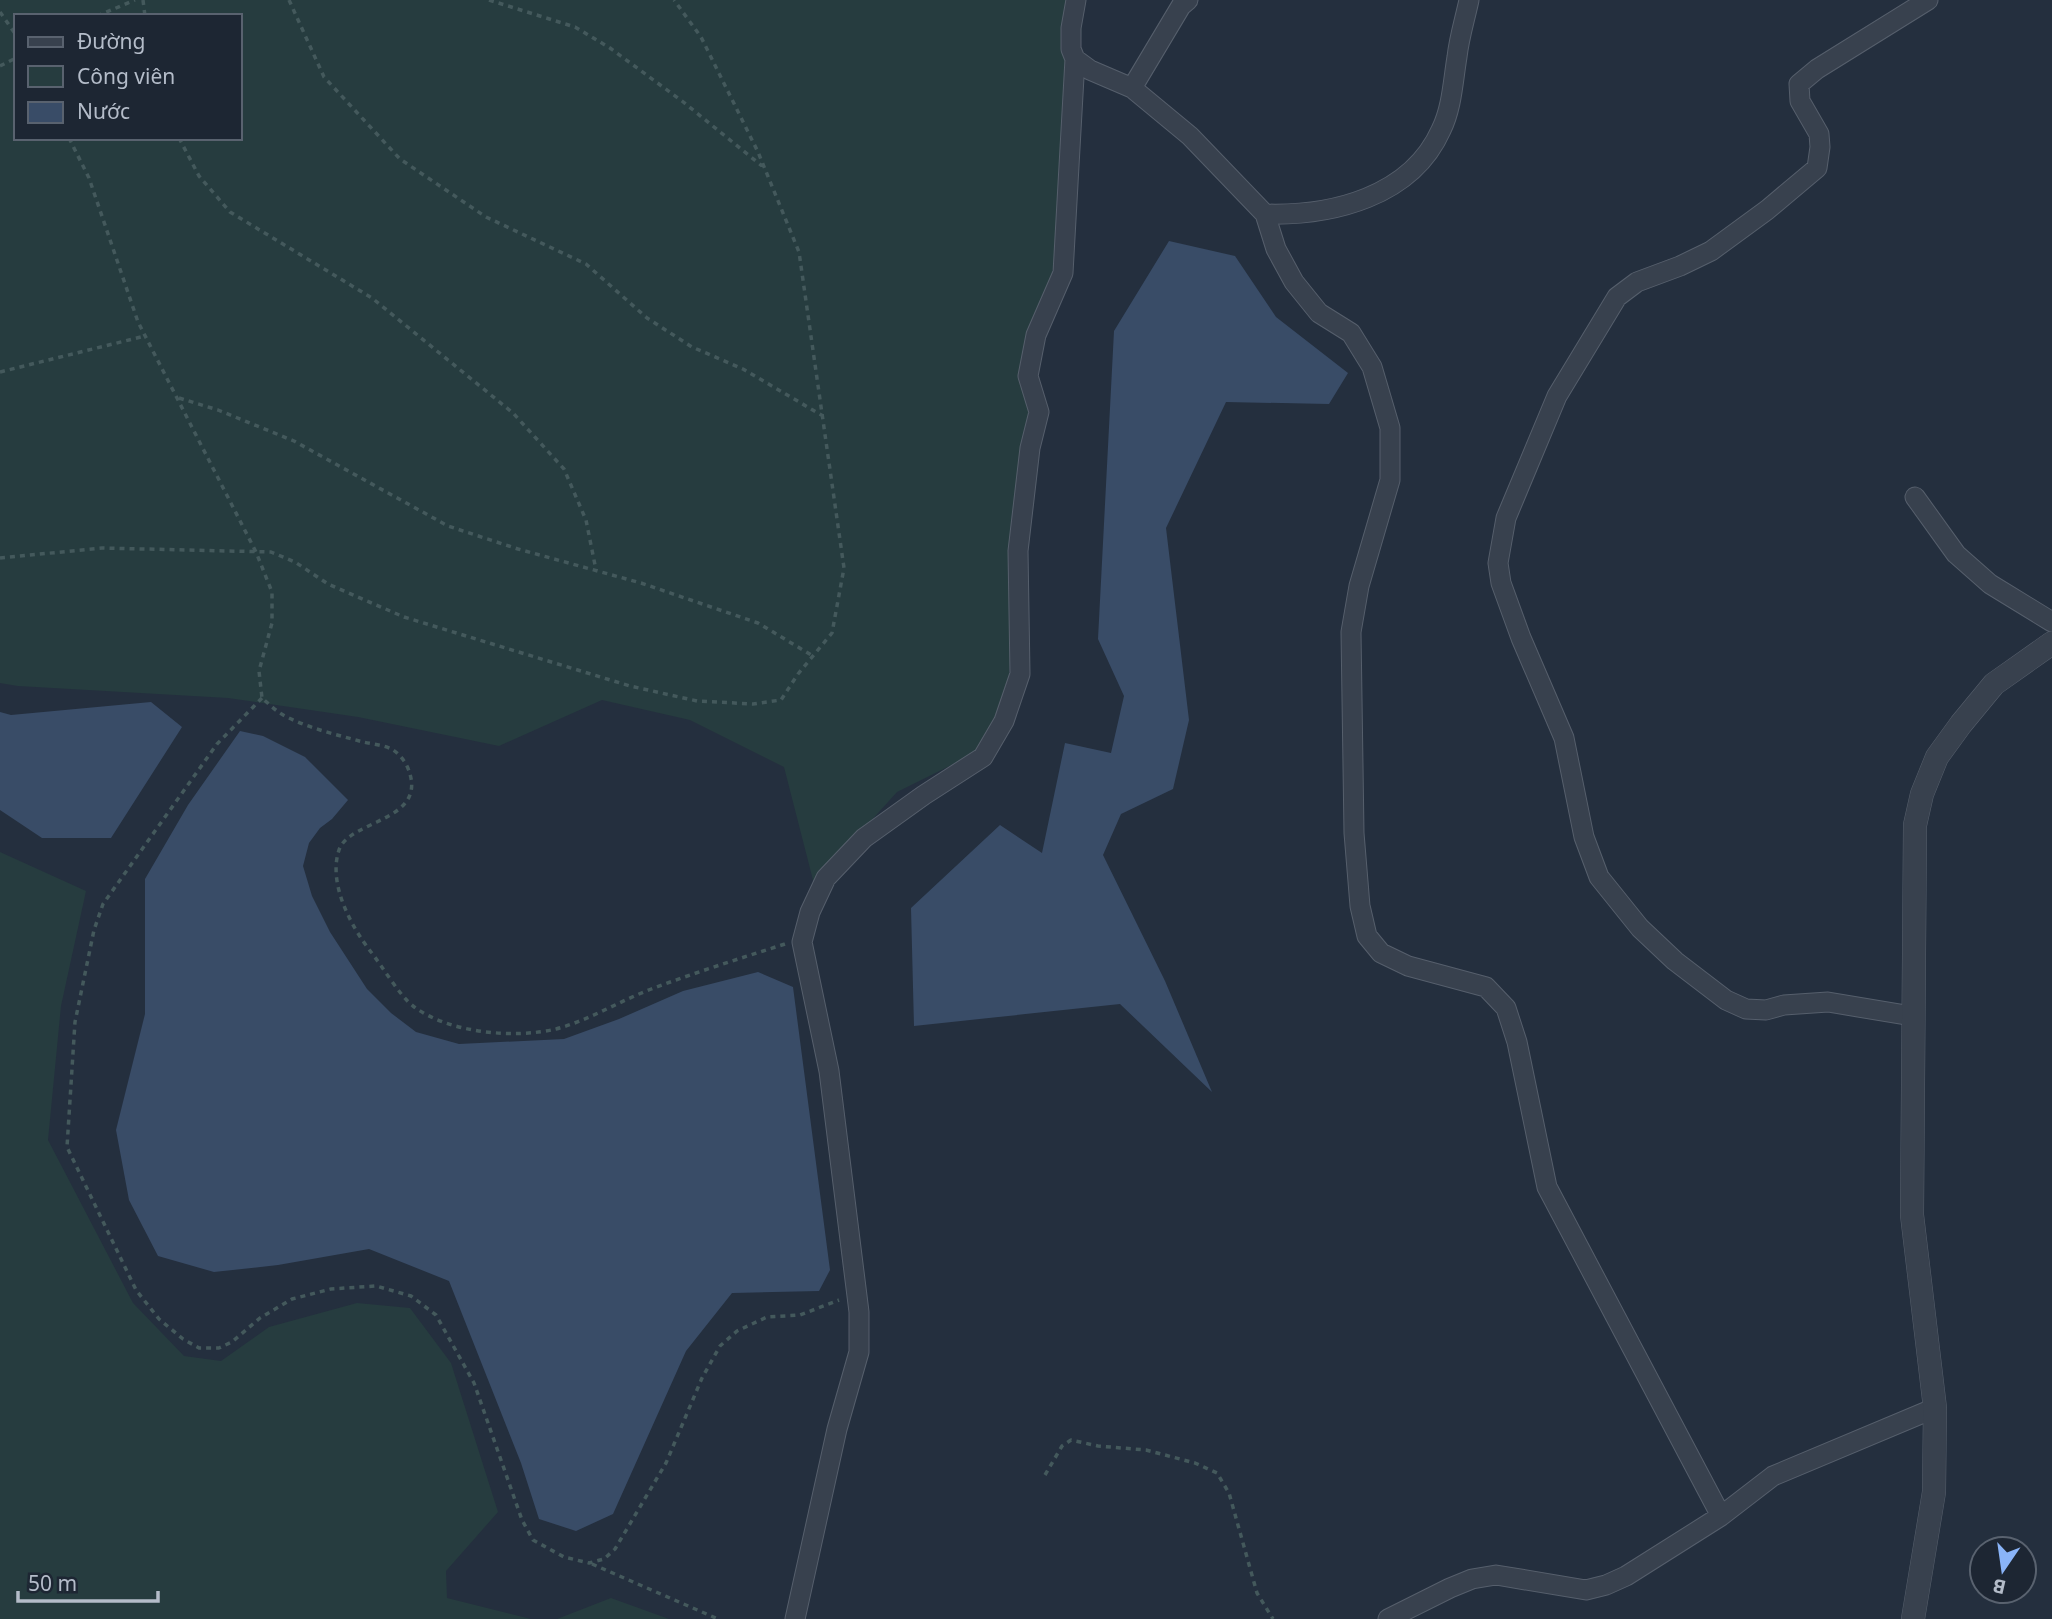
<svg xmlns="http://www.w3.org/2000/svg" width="2052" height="1619" font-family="'Noto Sans',sans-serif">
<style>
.green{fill:#263c3f;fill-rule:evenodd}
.water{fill:#394c67}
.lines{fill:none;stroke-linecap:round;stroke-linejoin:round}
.minor-casing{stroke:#565f6c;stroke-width:21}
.tertiary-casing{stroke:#565f6c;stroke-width:24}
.path{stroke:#44595c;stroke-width:3.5;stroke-dasharray:5 5;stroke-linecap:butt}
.minor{stroke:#38414e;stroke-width:19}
.tertiary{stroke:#38414e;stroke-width:23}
</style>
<rect width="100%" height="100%" fill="#242f3e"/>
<path class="green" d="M0 0H1083L1077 122 1010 532 1012 647 1002 740 897 792 814 884 784 767 690 720 602 700 499 746 358 717 228 698 18 686 0 683ZM16 16H240V138H16Z
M0 852 86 891 61 1006 48 1140 133 1303 184 1356 221 1361 269 1327 357 1303 410 1308 451 1363 498 1512 446 1571 447 1598 531 1619H0Z
M611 1598 669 1619H557Z"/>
<path class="water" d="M1169 241 1235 256 1276 317 1348 373 1329 404 1226 402 1166 528 1189 720 1173 789 1121 814 1103 855 1165 981 1212 1092 1120 1004 914 1026 911 908 1000 825 1042 853 1065 743 1111 753 1124 696 1098 639 1114 331Z
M151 702 182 727 111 838H42L0 810V712L11 715Z
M240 731 263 736 305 757 348 800 332 819 320 828 309 843 303 866 312 896 330 932 367 989 391 1013 416 1032 459 1044 564 1039 619 1019 683 991 758 972 793 987 830 1270 819 1291 732 1293 686 1351 613 1514 576 1531 539 1519 521 1463 449 1281 369 1249 278 1265 214 1272 158 1256 129 1200 116 1130 145 1014V879L188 805Z"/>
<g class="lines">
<g class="minor-casing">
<path id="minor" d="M1076 0 1071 28V49L1075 59 1090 70 1132 88 1190 136 1265 214 1276 249 1294 282 1319 313 1351 333 1372 367 1390 428V480L1359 586 1351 632 1354 833 1360 906 1367 936 1381 953 1408 966 1486 987 1506 1008 1517 1042 1547 1187 1721 1516
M1132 88 1181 6 1188 0
M1265 214C1332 216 1411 197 1441 130 1452 108 1453 81 1457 57 1459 38 1465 19 1469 0
M1915 497 1956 554 1990 584 2052 622
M1912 1016 1828 1002 1784 1005 1766 1010 1746 1009 1726 1000 1675 961 1640 928 1599 877 1584 837 1564 738 1521 638 1501 583 1498 563 1506 518 1557 396 1617 297 1637 282 1680 266 1711 251 1767 210 1817 168 1820 147 1819 134 1800 101 1799 84 1817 69 1928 0
M795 1619 837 1429 859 1352V1312L829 1071 802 942 810 912 826 878 864 838 924 795 983 757 1004 721 1020 674 1018 551 1030 448 1039 412 1028 376 1036 335 1063 273 1075 59
M1388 1619 1450 1588 1472 1579 1496 1575 1586 1590 1606 1585 1626 1576 1721 1516 1773 1476 1935 1408"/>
</g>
<g class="tertiary-casing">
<path id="tertiary" d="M1913 1619 1934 1492 1935 1408 1912 1215 1915 825 1922 794 1937 757 1961 724 1994 684 2052 643"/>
</g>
<path class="path" d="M143 0 145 16
M289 0 324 77 400 159 486 217 586 264 647 318 692 347 743 369 823 416
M489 0 575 27 610 48 682 101 762 166
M0 12 16 35
M97 16 135 0
M0 66 16 58
M69 138 89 178 138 322 256 552 272 592V623L259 671 262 698C270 705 278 713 287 717 311 729 338 735 363 742 372 744 385 745 393 750 398 753 405 761 407 766 432 822 349 819 339 850 328 883 350 925 371 952 382 966 400 996 413 1006 448 1033 514 1039 556 1029 590 1020 621 1000 654 988 697 972 741 958 785 944
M179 138 199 176 230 212 372 298 513 413 564 469 586 520 596 570
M0 372 145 336
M179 398 218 410 294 441 448 526 518 549 641 583 758 623 813 656
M0 558 102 548 271 552 295 562 328 584 404 617 630 686 697 701 753 704 781 700 798 674 832 633 844 568 799 252 758 152 701 37 674 0
M262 698 217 744 103 904 94 930 75 1022 67 1147 136 1290 159 1319 183 1339 199 1348H219L232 1342 260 1318 292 1299 331 1289 376 1286 411 1296 436 1315 474 1383 522 1520 533 1540 564 1557 589 1563 604 1559 615 1549 666 1463 702 1378 720 1346 737 1331 767 1317 800 1315 839 1300
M1045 1475 1062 1446 1071 1440 1098 1446 1146 1450 1195 1463 1217 1473 1229 1493 1257 1593 1273 1619
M592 1564 718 1619"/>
<use href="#minor" class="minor"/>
<use href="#tertiary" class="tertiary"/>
</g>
<rect x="14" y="14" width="228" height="126" fill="#1d2633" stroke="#59626f" stroke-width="2"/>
<rect x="28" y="37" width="35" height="10" fill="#38414e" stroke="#59626f" stroke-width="2"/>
<text x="77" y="49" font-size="21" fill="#b4bcc9">Đường</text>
<rect x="28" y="66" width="35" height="21" fill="#263c3f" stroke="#59626f" stroke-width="2"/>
<text x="77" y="84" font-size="21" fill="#b4bcc9">Công viên</text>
<rect x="28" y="102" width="35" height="21" fill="#394c67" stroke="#59626f" stroke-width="2"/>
<text x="77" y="119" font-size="21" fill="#b4bcc9">Nước</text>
<g transform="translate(2003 1570) rotate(193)"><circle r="33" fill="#1d2633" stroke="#59626f" stroke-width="2"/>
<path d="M0-5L12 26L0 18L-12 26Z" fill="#8ab4f8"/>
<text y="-10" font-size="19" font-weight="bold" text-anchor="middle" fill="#b4bcc9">B</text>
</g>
<path d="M18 1591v10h140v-10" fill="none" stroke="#b4bcc9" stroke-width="3.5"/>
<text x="28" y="1591" font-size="21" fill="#b4bcc9" stroke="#1d2633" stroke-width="5" paint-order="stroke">50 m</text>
</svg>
